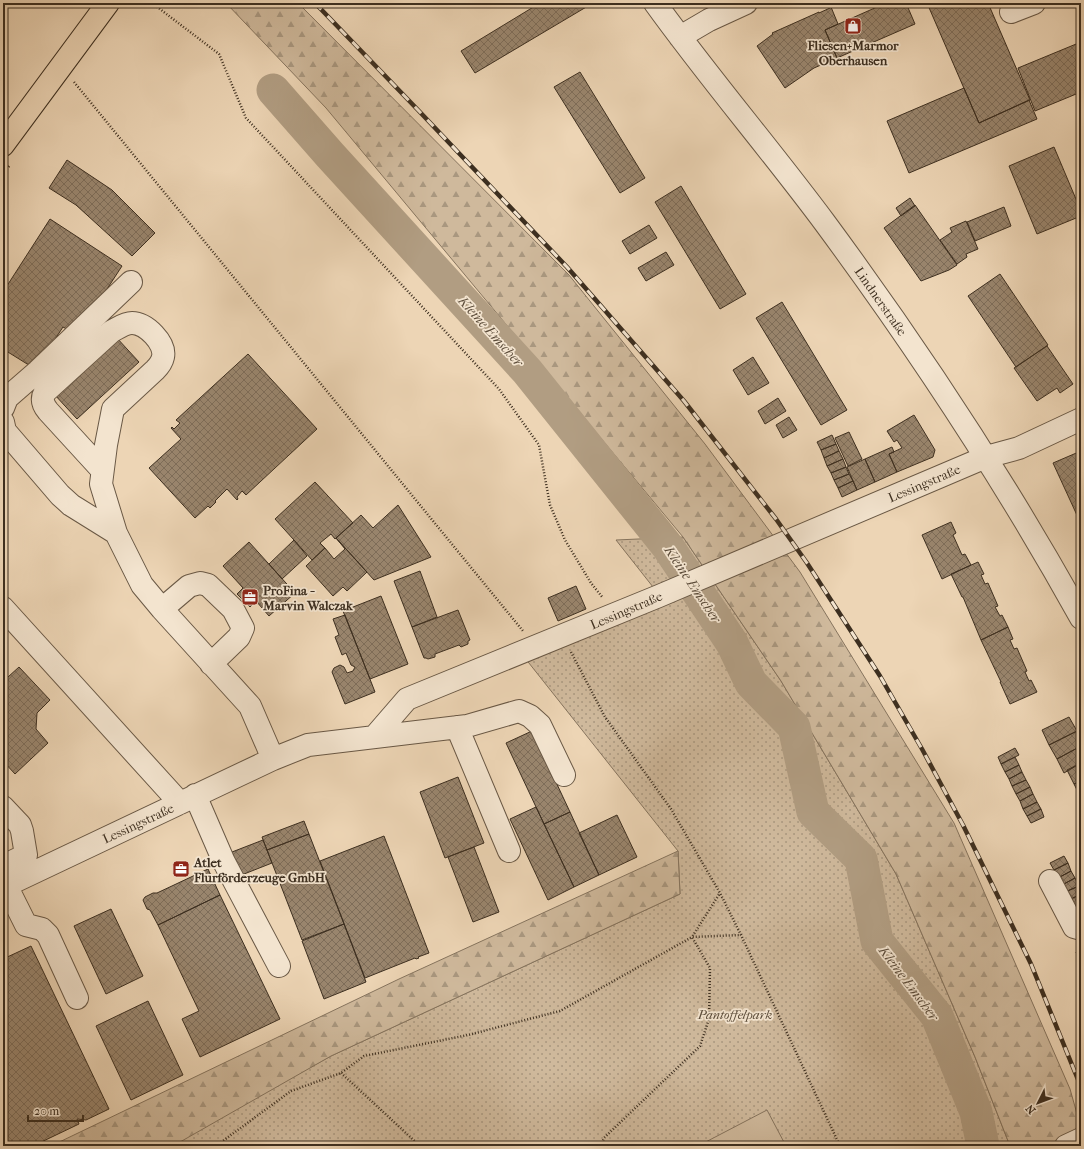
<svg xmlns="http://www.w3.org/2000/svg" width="1084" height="1149" font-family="'IM FELL French Canon',serif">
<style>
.green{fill:url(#green-dots);stroke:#86745e}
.forest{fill:url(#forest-firs);stroke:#86745e}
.pitch{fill:#cfb99c;stroke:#86745e}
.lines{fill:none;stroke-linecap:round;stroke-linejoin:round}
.river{stroke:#b19d82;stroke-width:33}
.building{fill:url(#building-cross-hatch);stroke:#3d2f20}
.minor-casing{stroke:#695845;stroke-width:24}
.major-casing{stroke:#3d2f20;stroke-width:24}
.path{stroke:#3d2f20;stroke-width:2.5;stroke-dasharray:1 2;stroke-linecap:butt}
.minor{stroke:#f3e4cf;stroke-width:22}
.major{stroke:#edd5b5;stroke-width:22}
.rail-casing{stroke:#3d2f20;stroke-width:4.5}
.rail{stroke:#f3e4cf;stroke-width:3;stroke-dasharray:9;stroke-linecap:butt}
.labels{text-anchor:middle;stroke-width:3.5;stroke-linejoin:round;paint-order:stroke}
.poi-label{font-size:13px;font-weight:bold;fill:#3d2f20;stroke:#f3e4cf;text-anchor:start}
.street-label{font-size:13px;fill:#3d2f20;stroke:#f3e4cf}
.park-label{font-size:13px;font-style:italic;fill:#5a4b39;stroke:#f3e4cf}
.water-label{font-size:14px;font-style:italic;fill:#5a4a38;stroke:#f3e4cf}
</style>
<defs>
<pattern id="green-dots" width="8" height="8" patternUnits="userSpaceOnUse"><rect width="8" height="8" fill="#cfb99c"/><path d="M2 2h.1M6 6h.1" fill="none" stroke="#a9977f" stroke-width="1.8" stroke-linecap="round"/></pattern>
<pattern id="forest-firs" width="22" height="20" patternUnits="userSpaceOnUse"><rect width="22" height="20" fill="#cfb99c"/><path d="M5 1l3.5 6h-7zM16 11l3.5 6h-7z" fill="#a9977f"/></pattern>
<pattern id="building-cross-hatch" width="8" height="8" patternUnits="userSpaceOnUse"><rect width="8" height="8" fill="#99856d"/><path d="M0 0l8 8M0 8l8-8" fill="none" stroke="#7e6d59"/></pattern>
</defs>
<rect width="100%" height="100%" fill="#edd5b5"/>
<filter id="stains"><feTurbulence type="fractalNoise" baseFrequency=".005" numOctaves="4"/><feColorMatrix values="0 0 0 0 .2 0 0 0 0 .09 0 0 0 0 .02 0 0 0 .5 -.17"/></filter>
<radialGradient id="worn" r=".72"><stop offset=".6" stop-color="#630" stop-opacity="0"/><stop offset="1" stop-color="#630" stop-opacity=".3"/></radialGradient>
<path class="green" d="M683 537 781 681 896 874 975 1057 1010 1146H167L331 1056 680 894 678 851 521 653 653 587 616 540Z"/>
<path class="forest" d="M226 3H298L569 275 705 444 800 572 954 823 1070 1089 1081 1128V1146H1010L975 1057 896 874 781 681 683 537 326 108Z
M678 851 680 894 331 1056 173 1146H51L399 979Z"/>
<path class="pitch" d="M767 1110 786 1146H698Z"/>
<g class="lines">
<path class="river" d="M273 90 330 155 527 371 668 547 732 643 751 683 794 727 813 812 861 859 877 941 937 1016 976 1112 983 1146"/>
</g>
<path class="building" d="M540 3H593L475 73 461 51Z
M886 3H906L915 24 837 58 825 30Z
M927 3H988L1030 100 979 123Z
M830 7H831L838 24 825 30 837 58 814 68 785 88 757 46 773 34 772 33 819 12V13L830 8Z
M1081 42V92L1035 111 1018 68Z
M580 72 645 178 620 193 554 87Z
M964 88 979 123 1029 100 1037 119 909 173 887 121Z
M1054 147 1081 211V216L1037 234 1009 166Z
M67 160 112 190 155 233 132 256 76 205 49 188Z
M681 186 746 294 720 309 655 202Z
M910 198 915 206 901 216 896 208Z
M915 205 957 265 949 270 921 281 884 228Z
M1004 207 1011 226 975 241 967 222Z
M50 219 122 266 96 306 70 331 63 327 44 356 32 367 3 349V292Z
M966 221 978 249 966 254 967 257 957 264 940 240 952 232 950 228Z
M649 225 657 238 630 254 622 241Z
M666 252 674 265 646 281 638 268Z
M1000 274 1048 345 1016 367 968 296Z
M782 302 847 410 821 425 756 318Z
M116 337 139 362 77 419 54 394Z
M1047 346 1073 384 1060 393 1057 388 1037 401 1014 368Z
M248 354 317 429 246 495 242 491 237 497 238 499 237 500 227 489 215 501 216 502 210 508 208 506 195 518 149 468 181 439 171 428 172 427 174 429 180 423 176 420Z
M753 357 769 383 748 395 733 370Z
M778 398 786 411 765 424 758 411Z
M914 415 935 450 933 457 897 472 889 454 902 448 897 440 894 442 887 431Z
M789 417 797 430 783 438 776 425Z
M849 432 862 459 848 466 835 438Z
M832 435 836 444 821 450 817 442Z
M836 444 839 451 824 458 821 450Z
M892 447 894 452 889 454 897 472 875 482 865 459Z
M839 451 843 459 827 466 824 458Z
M1081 451V524L1053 463Z
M843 459 846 467 831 473 827 466Z
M865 459 875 482 857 490 847 467Z
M846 467 849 474 834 480 831 473Z
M849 474 853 481 838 488 834 480Z
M853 481 857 490 842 497 838 488Z
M315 482 353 523 335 539 331 534 320 543 325 548 312 560 275 519Z
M398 505 431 557 374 580 336 538 361 515 373 528Z
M951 522 956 533 953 535 962 555 965 554 971 565 942 579 922 535Z
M336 538 367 572 347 591 343 587 333 596 306 566 325 548 334 559 345 549Z
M294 540 307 556 282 579 269 564Z
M249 542 295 593 269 616 256 601 250 607 237 594 243 588 223 566Z
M978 562 984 574 981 575 985 584 988 583 998 606 995 607 1000 616 1002 615 1008 627 981 640 963 597H962L951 574Z
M420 571 437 617 412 627 394 581Z
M576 586 586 609 558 621 548 598Z
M381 596 408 664 370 679 343 611Z
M458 610 470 640 468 641V644L461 647 459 645 435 654V657L428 659 426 658H424L412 627Z
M345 615 375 692 345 704 332 672 334 668 340 665 344 667 347 673 353 671 355 667 351 665 346 653 342 655 335 637 339 635 333 619Z
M1008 627 1013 639 1010 640 1014 649 1017 648 1027 671 1025 672 1029 681 1031 680 1037 692 1010 704 1000 682H1001L981 640Z
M19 667 50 700 37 713 36 729 48 743 15 774 3 761V672L8 677Z
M1069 717 1077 731 1049 745 1042 730Z
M532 731 570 812 544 824 506 743Z
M1077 731 1081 740V746L1057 759 1049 745Z
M1081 746V763L1064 773 1057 759Z
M1015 748 1019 755 1001 764 998 757Z
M1015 757 1019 765 1005 772 1001 764Z
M1081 763V781L1074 784 1067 770Z
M1019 765 1022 772 1009 779 1005 772Z
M1022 772 1026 780 1012 786 1009 779Z
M458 777 484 843 445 858 420 792Z
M1026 780 1030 787 1016 794 1012 786Z
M1081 781V798L1074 784Z
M1030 787 1033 794 1020 801 1016 794Z
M1033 794 1037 802 1023 809 1020 801Z
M1037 802 1041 809 1027 816 1023 809Z
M536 807 574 887 548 900 510 819Z
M1041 809 1044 817 1031 823 1027 816Z
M570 812 599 875 574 887 544 824Z
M617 815 637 857 599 875 579 833Z
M304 821 309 834 267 850 262 837Z
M309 834 344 924 302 940 267 850Z
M384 836 429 953 418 957 419 958 416 959 415 958 365 978 320 861Z
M263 840 272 863 239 876 236 864 232 852Z
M474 847 499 912 473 922 448 857Z
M1064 856 1068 863 1054 870 1050 863Z
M1068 863 1071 871 1058 878 1054 870Z
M208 869 220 895 158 925 150 910 147 909 143 900 145 897 153 893H157Z
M1071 871 1075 878 1062 885 1058 878Z
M1075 878 1079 886 1065 892 1062 885Z
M1079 886 1081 890V894L1069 900 1065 892Z
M1081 894V903L1073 907 1069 900Z
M220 895 280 1019 200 1057 182 1019 199 1011 158 925Z
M111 909 143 976 106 994 74 926Z
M344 924 366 982 324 999 302 941Z
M31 946 109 1109 86 1120 77 1119 79 1124 33 1146H3V959Z
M1081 950V965L1076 952Z
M148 1001 183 1075 131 1100 96 1026Z"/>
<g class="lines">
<g class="minor-casing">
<path id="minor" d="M655 3C709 78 770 149 825 223 918 349 1005 481 1081 618
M1011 12 1034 3
M680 37 709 20 746 3
M3 408 7 398 38 371 131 282
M3 422 5 431 60 495 71 505 116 533
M102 470 48 411C43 405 41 399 45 392L112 331C118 328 125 323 132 323 146 323 166 343 163 357 162 362 158 367 155 370L113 409 106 445 101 484 116 533 142 585 162 609 250 706 273 759
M3 608 180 803
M162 609 189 586 200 583 208 585 233 609 243 628 239 637 211 664
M457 727 509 851
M375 736 407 699 659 596 986 457 1019 448 1081 419
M195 795 224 862 279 966
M3 807 20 825 22 831 26 855 3 866
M1050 881 1074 927 1081 929
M6 885 26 925 42 929 48 935 77 998
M3 887 273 759 308 745 467 726 519 711 530 716 540 725 564 775
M1066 1146 1081 1139"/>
</g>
<g class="major-casing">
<path id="major" d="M3 145 108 3"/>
</g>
<path class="path" d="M152 3 219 54 246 118 499 389 539 445 550 505 565 540 591 583 603 598
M74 82 523 631
M3 174 10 165
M571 652 605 717 671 809 720 893 741 935 840 1146
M341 1073 420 1146
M216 1146 291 1091 341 1073 364 1056 468 1035 560 1011 692 937 741 935
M601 1146 604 1138 700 1046 709 1019 710 968 692 937 720 893"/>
<use href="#minor" class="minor"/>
<use href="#major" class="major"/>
<g class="rail-casing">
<path id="rail" d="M315 3 418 110 567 267 684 401 776 519 807 563 880 676 922 749 963 825 1031 964 1081 1087"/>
</g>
<use href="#rail" class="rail"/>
</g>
<defs>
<g id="shop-square" transform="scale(0.9)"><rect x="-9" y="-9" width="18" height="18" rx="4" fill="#8f2418" stroke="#f3e4cf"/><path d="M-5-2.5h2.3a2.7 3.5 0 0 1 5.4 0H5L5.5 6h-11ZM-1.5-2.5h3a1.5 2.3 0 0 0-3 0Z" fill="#fff"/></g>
<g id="office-square" transform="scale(0.9)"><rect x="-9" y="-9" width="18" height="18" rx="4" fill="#8f2418" stroke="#f3e4cf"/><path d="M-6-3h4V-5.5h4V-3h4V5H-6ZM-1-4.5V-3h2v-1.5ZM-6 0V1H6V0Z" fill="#fff"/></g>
</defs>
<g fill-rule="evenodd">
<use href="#shop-square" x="853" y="26"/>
<use href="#office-square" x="250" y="597"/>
<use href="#office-square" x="181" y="869"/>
</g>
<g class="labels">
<g class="poi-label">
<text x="853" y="50" text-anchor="middle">Fliesen+Marmor<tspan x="853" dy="15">Oberhausen</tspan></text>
<text x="263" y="595">ProFina -<tspan x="263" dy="15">Marvin Walczak</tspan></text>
<text x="194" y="867">Atlet<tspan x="194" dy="15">Flurförderzeuge GmbH</tspan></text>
</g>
<g class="street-label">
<text transform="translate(881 301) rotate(55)" y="5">Lindnerstraße</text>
<text transform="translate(924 483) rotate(-23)" y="5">Lessingstraße</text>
<text transform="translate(626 610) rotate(-23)" y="5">Lessingstraße</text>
<text transform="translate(138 823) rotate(-25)" y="5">Lessingstraße</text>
</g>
<g class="park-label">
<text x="735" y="1019">Pantoffelpark</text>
</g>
<g class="water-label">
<text transform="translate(491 331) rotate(48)" y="5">Kleine Emscher</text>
<text transform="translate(693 584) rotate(56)" y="5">Kleine Emscher</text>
<text transform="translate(909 983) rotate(53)" y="5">Kleine Emscher</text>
</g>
</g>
<rect width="1084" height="1149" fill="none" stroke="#edd5b5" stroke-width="16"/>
<rect x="4" y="4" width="1076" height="1141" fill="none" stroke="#3d2f20" stroke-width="2"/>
<rect x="8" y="8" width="1068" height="1133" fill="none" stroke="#3d2f20"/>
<g transform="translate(1038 1103) rotate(228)" stroke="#f3e4cf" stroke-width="3" paint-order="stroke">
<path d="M0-3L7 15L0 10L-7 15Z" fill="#3d2f20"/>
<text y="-6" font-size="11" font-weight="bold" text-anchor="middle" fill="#3d2f20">N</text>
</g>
<path d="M28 1115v6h55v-6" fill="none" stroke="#3d2f20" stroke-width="2"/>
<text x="34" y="1115" font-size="12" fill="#3d2f20" stroke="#f3e4cf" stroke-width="3" paint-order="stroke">20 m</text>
<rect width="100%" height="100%" filter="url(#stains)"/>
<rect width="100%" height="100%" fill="url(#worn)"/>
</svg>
